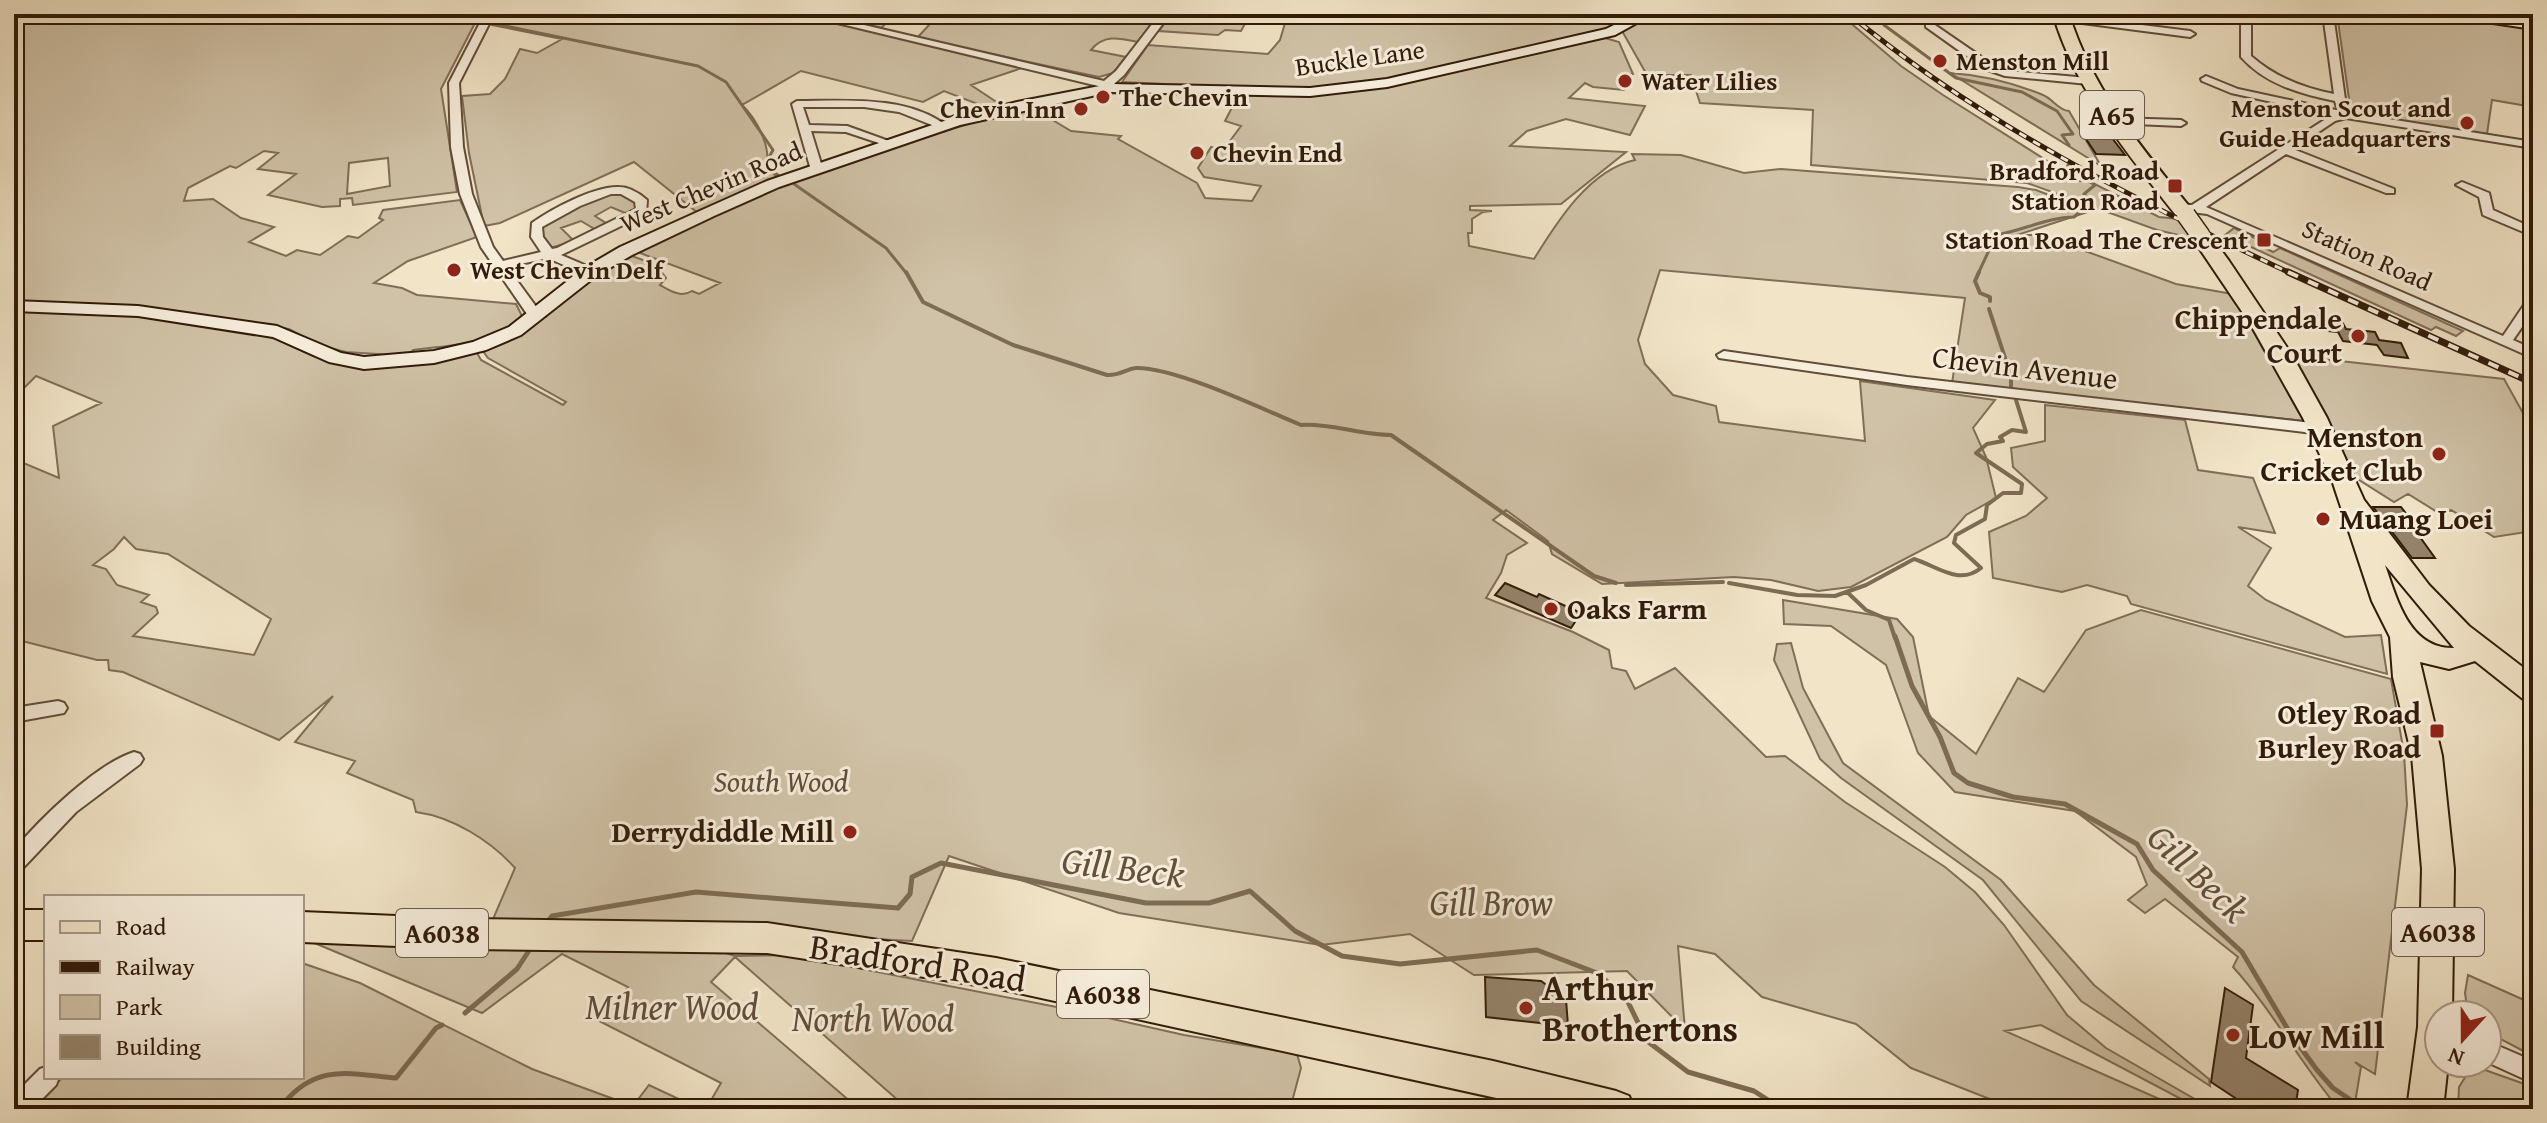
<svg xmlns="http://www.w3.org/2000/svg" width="2547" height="1123" font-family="'Gentium Book Plus',serif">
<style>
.green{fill:#d0c2a7;stroke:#806e58;stroke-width:2;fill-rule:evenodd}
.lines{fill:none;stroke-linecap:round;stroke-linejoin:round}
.stream-far2{stroke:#7d6b54;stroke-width:3}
.stream-far1{stroke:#7d6b54;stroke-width:4}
.stream{stroke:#7d6b54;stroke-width:5}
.building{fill:#95846c;stroke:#311b09;stroke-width:2}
.street-casing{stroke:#614d38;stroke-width:4}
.secondary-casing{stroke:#311b09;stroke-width:4}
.primary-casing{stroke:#311b09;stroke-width:4}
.street{fill:#f6eddb;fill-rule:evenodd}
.secondary{fill:#f6eddb;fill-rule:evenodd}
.primary{fill:#f1e4c7;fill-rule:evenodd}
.rail-far1-casing{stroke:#311b09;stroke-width:5}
.rail-casing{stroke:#311b09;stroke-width:7}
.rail-far1{stroke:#f6eddb;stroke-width:3;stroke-dasharray:8;stroke-linecap:butt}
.rail{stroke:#f6eddb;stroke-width:4;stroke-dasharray:11;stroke-linecap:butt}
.primary-bridge-casing{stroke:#311b09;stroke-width:21;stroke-linecap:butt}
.primary-bridge{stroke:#f1e4c7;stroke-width:18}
.poi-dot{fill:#8f2418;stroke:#f6eddb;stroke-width:3}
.labels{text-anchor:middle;stroke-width:6;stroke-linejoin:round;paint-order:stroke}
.far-street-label{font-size:26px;fill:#311b09;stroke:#f6eddb}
.far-poi-label{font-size:26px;font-weight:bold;fill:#311b09;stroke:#f6eddb;text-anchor:start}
.shield{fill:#f6eddb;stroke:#6c5a48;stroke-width:2}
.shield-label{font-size:28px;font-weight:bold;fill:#311b09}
.poi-label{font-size:30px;font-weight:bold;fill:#311b09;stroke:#f6eddb;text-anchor:end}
.street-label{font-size:30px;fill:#311b09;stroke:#f6eddb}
.park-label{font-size:30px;font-style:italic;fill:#614d38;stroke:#f6eddb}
.near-park-label{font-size:36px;font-style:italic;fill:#614d38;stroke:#f6eddb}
.near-street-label{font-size:36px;fill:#311b09;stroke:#f6eddb}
.near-poi-label{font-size:36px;font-weight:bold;fill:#311b09;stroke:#f6eddb;text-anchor:start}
.near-water-label{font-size:38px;font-style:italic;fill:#64503b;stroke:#f6eddb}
</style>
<rect width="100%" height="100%" fill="#f1e4c7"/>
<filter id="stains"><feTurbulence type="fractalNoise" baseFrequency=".0025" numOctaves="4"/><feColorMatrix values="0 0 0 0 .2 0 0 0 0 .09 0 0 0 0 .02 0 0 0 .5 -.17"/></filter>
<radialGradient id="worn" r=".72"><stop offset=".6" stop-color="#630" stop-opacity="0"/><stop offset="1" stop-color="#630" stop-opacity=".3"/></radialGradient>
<path class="green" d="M14 14H432L475 23 441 89 457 192 353 205 352 198 340 199V206L322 207 268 195 296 174 258 169 278 153 264 151 236 168 230 166 188 188 184 201 213 199 241 218 274 227 249 242 286 256 297 250 320 255 348 236 358 238 383 220 379 218 383 210 460 200 477 237 408 261 374 283 402 288 417 295 516 304 523 318C498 345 447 345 413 350L409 356 346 352 319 345 289 329 190 314 14 301ZM388 158 390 186 347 194 349 163Z
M501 14H796L1025 67 971 85 1001 105 988 108 944 91 923 102 801 71 742 105C756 118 772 147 766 167L777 177 698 213 634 162 500 223 484 226 469 153 462 96 490 94 505 79 520 49 537 53 562 39 492 25Z
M822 14H1158L1138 42C1119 38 1104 34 1091 50L1126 57 1113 73 1099 77 917 38 930 24 890 20 881 28Z
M1171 14H1641L1608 30 1586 36 1527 47 1388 81 1295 90 1122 82 1148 45 1268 54 1280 40 1285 23 1247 20 1241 31 1225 30 1218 35 1159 31Z
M1656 14H1840L1901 66 1943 95 2079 181H2089L2159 217 2179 219 2190 234 2187 237 2157 230 2027 183 1811 165 1813 110 1700 103 1691 75H1647L1622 31Z
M2337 14H2444L2533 28V107L2492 100 2487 134 2351 113Z
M1605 38 1619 42 1633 74 1622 75 1629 78 1624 90 1593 87 1585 83 1569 98 1645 106 1630 135 1566 119 1527 131 1510 146 1626 152 1561 204 1470 206V210L1492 211 1483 212 1472 219V233H1468L1469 246 1534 259C1557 222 1589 170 1635 160L1632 154 1681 155 1744 173 1781 169 2018 187 2036 190 2091 211 2017 235H2041L2176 284 2232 294 2305 421 1952 383 1965 298 1660 270 1638 340 1645 364 1673 395 1716 406 1719 422 1865 441 1860 381 1995 400 1973 428 1986 457 1996 498 1966 515 1947 537 1851 587 1818 591 1771 580 1734 577 1602 584 1552 554 1548 541 1506 510 1493 520 1527 543 1507 555 1501 573 1486 598 1573 632 1609 650 1612 668 1626 671 1635 689 1675 668 1766 757 1785 756 1845 802 1945 867 1975 892 2004 925 2067 1015 2106 1048 2212 1109H2200L2041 1025 2005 1031 2182 1109H2015L1911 1068 1856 1024 1762 997 1715 954 1678 946 1685 1030 1627 971 1474 975 1410 934 1321 945 1119 913 949 856 912 941 493 919 515 868C491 841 453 817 416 812L413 800 347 773 355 761 295 742 333 696 279 740 123 672 109 670 108 660H97L14 639V459L59 478 53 426 101 403 36 376 14 398V311L139 314 270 336 313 356 342 364 476 351 481 360 563 405 566 402 488 358 482 350 586 279 632 256 646 261 649 267 657 266 666 278 660 285C671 291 681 298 692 291L699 294 720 283 640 253C692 216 758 194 819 173 889 149 959 125 1031 107L1071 131 1121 136 1118 139 1197 183 1205 198 1252 201 1261 186 1204 177 1198 168 1211 147 1224 149 1241 126 1225 121 1239 94C1364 102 1483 64 1605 38ZM124 537 136 549 168 554 271 619 254 655 133 636 158 613 156 607 141 602 149 595 117 585 106 569 93 565 114 549Z
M1950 73C1982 75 2014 83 2043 95 2053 99 2058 110 2069 111L2101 166Z
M609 193 627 196 638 207 630 215 611 207 595 216 609 225 598 231 581 221 561 228 574 241 547 249 540 231 543 223Z
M2234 228 2261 241 2257 244 2273 252 2280 248 2463 331 2456 336 2436 327 2431 330 2225 235Z
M2294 356 2504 379 2533 431V531L2494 537 2451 510 2442 515 2408 494 2394 502 2356 478Z
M2045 405 2185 420 2198 470 2253 478 2275 533 2238 527 2271 548 2248 586 2266 600 2345 637 2381 635 2387 674 2131 604 2127 596 2087 585 2062 592 1993 578 1989 532 2026 516 2047 498 2013 467 2011 448 2045 441Z
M1783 600 1897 619 1913 637 1929 716 1976 754 2018 678 2044 692 2086 630 2141 610 2391 679 2404 753 2407 805 2375 1074 2355 1062 2361 1067 2354 1109H2339C2300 1063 2273 1011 2233 967L2238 957 2165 899 2145 913 2128 900 2147 885 2136 857 2075 811 1955 792 1918 753 1886 665 1831 626 1784 624Z
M1791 643 1803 688 1843 763 2001 880 2094 985 2209 1079 2210 1086 2081 1001 1983 880 1841 778 1820 759 1774 660 1777 644Z
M312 942 696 943 735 956 791 955 1077 1011 1184 1035 1297 1054 1301 1068 1290 1109H908L735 957 711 982 859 1109H706L721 1083 599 1021 628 987 562 954 482 1013Z
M302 963 360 983 532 1069 633 1106 649 1085 700 1109H31L63 1077H302Z
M2468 975 2533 1004V1056L2487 1032V1015H2468L2465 993Z
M2485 1070 2533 1087V1109H2458L2459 1087 2469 1071Z"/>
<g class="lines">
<path class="stream-far2" d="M497 14 491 23 698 66 726 82 773 150 765 164 780 177
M1878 14 1884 25 1956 78 2022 92 2057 111 2073 134 2062 135 2069 145
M794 184 886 248 907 274
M1978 274 1996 235C2022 231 2048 217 2074 217L2087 206 2089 199 2084 194 2095 185 2067 168 2068 165"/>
<path class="stream-far1" d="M906 272 923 302 1013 345 1107 375C1119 376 1126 369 1136 368 1175 367 1262 409 1301 425 1331 423 1360 435 1391 435L1594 576 1616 583
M1979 272 1975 281 1980 293 1990 297V301
M1989 309 2011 376V387
M1729 583 1797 595 1835 596 1866 585 1914 559C1937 566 1959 586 1981 568L1954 543 1956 535 1985 519 1987 505 2003 493H2021L2022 484 1976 453 1987 444 2003 441 2000 437 2012 430 2026 432 2016 400
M1626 585 1723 582
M1847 592 1866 610 1889 620 1895 638"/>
<path class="stream" d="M1895 636 1912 686 1940 737 1954 773 1968 783 2013 797 2065 804 2137 844 2153 870 2242 952 2290 1033 2317 1070 2333 1088 2364 1109
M549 920 552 916 696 892 898 908 910 894 912 877 941 863 1146 903H1209L1250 891 1295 931 1342 956 1400 964 1537 950 1597 973 1626 998 1647 1041 1688 1072 1754 1091 1782 1109
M465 1013 517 969 532 946
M291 1109 284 1103C317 1063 350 1074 396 1078L436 1028 442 1025"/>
</g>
<path class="building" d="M2084 136 2112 138 2125 155 2096 154Z
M2309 315 2340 318 2346 329 2375 332 2379 340 2401 343 2408 358 2384 355 2377 345 2343 341 2338 332 2318 330Z
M2373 507H2401L2424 537H2420L2435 558H2412Z
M1505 583 1537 597 1539 594 1581 613 1571 628 1495 595Z
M1485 977 1541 981 1566 999 1568 1026 1486 1017Z
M2225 988 2253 1005 2246 1058 2298 1090 2295 1109H2252L2211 1082Z"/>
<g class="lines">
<g class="street-casing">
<path id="street" d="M448 14H494L459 83 463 147 472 194 493 247 503 261 541 252 531 237 532 223C552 209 594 186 619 187 629 187 639 193 647 200L646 214 561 255 594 269V275H586L548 258 507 267 537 308 545 310V316L527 314 481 247 460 194 451 147 449 83 482 19 453 17ZM611 194H621L635 202 636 209 557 248 552 249 543 237 542 227 580 206Z
M800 14H817L1104 81 1116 71 1160 14H1170L1124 75 1114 84 1123 86V90L1119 91Z
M2203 14 2241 17V14H2251V56C2275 77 2303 88 2334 94L2323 14H2333L2346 106 2337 108 2335 101C2300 94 2265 84 2241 57V23Z
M2062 15 2190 31 2195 34 2190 37 2059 20V16Z
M1926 23H1932L1993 65 2010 71 2088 78 2093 81 2088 84 2005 76 1985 69 1926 27Z
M2206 76 2238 89 2345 112 2533 142V148L2346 118 2335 121 2293 149 2394 189V193H2386L2286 154 2206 207 2503 336 2528 299 2533 298V311L2513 340 2533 349V358L2207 214 2176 210V204L2192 205 2332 115 2231 93 2202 81 2201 79Z
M797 101C846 101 906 95 947 126L942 129 899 112 864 107H803L809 125 847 126 897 144 891 147 846 132 811 131 823 170 817 173 811 170 792 104Z
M2116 118 2181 120 2186 123 2181 126 2112 123 2111 121Z
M2462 182 2489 193 2493 210 2533 228V236L2483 215 2479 197 2456 185Z
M1724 351 1907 377 2321 424 2328 429 2321 434 1907 385 1719 358 1717 355Z
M58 701 64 703 67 708 64 713 14 722V708Z
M134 752 140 754 143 759 140 764 76 812 21 870 14 872V850C40 819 96 764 134 752Z
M2487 1041 2533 1061V1083L2487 1062Z
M46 1067V1077H59L56 1085 32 1109H14V1095L40 1069Z"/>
</g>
<g class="secondary-casing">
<path id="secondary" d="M1636 14H1653L1615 35 1387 87 1310 96 1110 92 960 125 779 187 714 216 632 255 596 276 521 335 486 350 434 363 364 369 329 362 273 337 138 316 14 311V301L138 306 277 326 341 353 364 357 434 351 473 342 509 327 584 268 620 247 702 210 767 181 950 119 1017 102 1110 84 1310 88 1387 79 1606 29Z
M2452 14H2486L2533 21V29L2459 18Z"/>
</g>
<g class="primary-casing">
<path id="primary" d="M2053 14H2069C2092 90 2144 151 2193 211L2196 215 2193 219H2179C2129 156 2076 92 2053 14Z
M2201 230 2208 232 2229 261 2292 355 2327 418 2364 500 2429 585 2469 626 2533 675V702L2523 699 2475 661 2449 669 2420 662 2442 756 2454 869 2452 1015H2439V1063H2448L2443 1109H2407L2418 1027 2422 869 2412 756 2393 677 2390 637 2372 601 2333 483 2303 418 2251 325 2191 236ZM2385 565 2454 648C2409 649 2397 599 2385 565Z
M14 910H46V940H14Z
M302 912 468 919 767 923 996 958 1493 1061 1616 1091 1629 1096 1634 1109H1546L996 988 767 953 468 949 302 942Z"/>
</g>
<use href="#street" class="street"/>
<use href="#secondary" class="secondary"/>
<use href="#primary" class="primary"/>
<g class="rail-far1-casing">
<path id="rail-far1" d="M1849 14C1981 124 2138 201 2292 274"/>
</g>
<g class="rail-casing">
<path id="rail" d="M2288 272 2533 383"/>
</g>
<use href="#rail-far1" class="rail-far1"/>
<use href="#rail" class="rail"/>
<g class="primary-bridge-casing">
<path id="primary-bridge" d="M2186 215 2201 236"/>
</g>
<use href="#primary-bridge" class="primary-bridge"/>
</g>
<g class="poi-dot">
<circle cx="1940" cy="61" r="8"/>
<circle cx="1625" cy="81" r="8"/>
<circle cx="1103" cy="97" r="8"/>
<circle cx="1081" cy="109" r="8"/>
<circle cx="2467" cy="123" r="8"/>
<circle cx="1197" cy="153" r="8"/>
<rect x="2167" y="178" width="16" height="16" rx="4"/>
<rect x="2256" y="232" width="16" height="16" rx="4"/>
<circle cx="454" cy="270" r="8"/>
<circle cx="2358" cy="336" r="8"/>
<circle cx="2439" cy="454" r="8"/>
<circle cx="2323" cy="519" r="8"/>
<circle cx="1551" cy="609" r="8"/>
<rect x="2429" y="723" width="16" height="16" rx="4"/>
<circle cx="850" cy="832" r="8"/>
<circle cx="1526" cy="1008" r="8"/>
<circle cx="2233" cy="1035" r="8"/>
</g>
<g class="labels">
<g class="far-street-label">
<text transform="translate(1360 58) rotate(-8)" y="9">Buckle Lane</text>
<text transform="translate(711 187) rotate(-23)" y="9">West Chevin Road</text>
<text transform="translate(2367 255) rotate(24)" y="9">Station Road</text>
</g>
<g class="far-poi-label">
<text x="1956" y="70">Menston Mill</text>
<text x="1641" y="90">Water Lilies</text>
<text x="1119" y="106">The Chevin</text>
<text x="2451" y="117" text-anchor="end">Menston Scout and<tspan x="2451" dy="30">Guide Headquarters</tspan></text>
<text x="1065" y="118" text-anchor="end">Chevin Inn</text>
<text x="1213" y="162">Chevin End</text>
<text x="2159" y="180" text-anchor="end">Bradford Road<tspan x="2159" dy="30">Station Road</tspan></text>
<text x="2248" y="249" text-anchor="end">Station Road The Crescent</text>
<text x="470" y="279">West Chevin Delf</text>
</g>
<g class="shield">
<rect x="2080" y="91" width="64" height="48" rx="6"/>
<rect x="2392" y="908" width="92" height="48" rx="6"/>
<rect x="396" y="909" width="92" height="48" rx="6"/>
<rect x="1057" y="970" width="92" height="48" rx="6"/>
</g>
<g class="shield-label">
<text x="2112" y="125">A65</text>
<text x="2438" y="942">A6038</text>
<text x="442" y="943">A6038</text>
<text x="1103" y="1004">A6038</text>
</g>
<g class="poi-label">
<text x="2342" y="329">Chippendale<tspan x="2342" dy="34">Court</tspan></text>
<text x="2423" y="447">Menston<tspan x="2423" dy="34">Cricket Club</tspan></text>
<text x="2339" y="529" text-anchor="start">Muang Loei</text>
<text x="1567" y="619" text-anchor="start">Oaks Farm</text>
<text x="2421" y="724">Otley Road<tspan x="2421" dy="34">Burley Road</tspan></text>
<text x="834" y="842">Derrydiddle Mill</text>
</g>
<g class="street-label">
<text transform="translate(2025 368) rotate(7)" y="10">Chevin Avenue</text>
</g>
<g class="park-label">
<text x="781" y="792">South Wood</text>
</g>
<g class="near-park-label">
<text x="1491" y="915">Gill Brow</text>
<text x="672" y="1019">Milner Wood</text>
<text x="873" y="1031">North Wood</text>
</g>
<g class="near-street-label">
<text transform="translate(918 962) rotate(9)" y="13">Bradford Road</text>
</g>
<g class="near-poi-label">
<text x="1542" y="1000">Arthur<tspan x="1542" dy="41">Brothertons</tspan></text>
<text x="2249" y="1048">Low Mill</text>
</g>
<g class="near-water-label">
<text transform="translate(1123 867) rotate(7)" y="13">Gill Beck</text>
<text transform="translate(2198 873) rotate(44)" y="13">Gill Beck</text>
</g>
</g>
<rect width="2547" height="1123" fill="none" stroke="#f1e4c7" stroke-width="48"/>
<rect x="16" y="16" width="2515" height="1091" fill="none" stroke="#311b09" stroke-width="4"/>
<rect x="24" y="24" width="2499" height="1075" fill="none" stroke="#311b09" stroke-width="2"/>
<rect x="44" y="895" width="260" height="184" fill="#f6eddb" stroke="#a79987" stroke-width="2"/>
<rect x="60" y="921" width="40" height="12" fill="#f1e4c7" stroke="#a79987" stroke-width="2"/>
<text x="116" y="935" font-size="24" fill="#311b09">Road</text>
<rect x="60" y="961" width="40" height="12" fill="#311b09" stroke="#a79987" stroke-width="2"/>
<text x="116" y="975" font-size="24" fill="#311b09">Railway</text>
<rect x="60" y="995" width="40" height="24" fill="#d0c2a7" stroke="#a79987" stroke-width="2"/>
<text x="116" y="1015" font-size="24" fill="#311b09">Park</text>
<rect x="60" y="1035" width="40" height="24" fill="#95846c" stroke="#a79987" stroke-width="2"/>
<text x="116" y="1055" font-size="24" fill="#311b09">Building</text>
<g transform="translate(2463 1039) rotate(201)"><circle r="38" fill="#f6eddb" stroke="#a79987" stroke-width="2"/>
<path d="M0-6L14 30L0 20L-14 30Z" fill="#8f2418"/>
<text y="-12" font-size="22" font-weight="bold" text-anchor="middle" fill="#311b09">N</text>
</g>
<rect width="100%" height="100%" filter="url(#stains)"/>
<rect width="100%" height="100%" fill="url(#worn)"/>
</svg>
